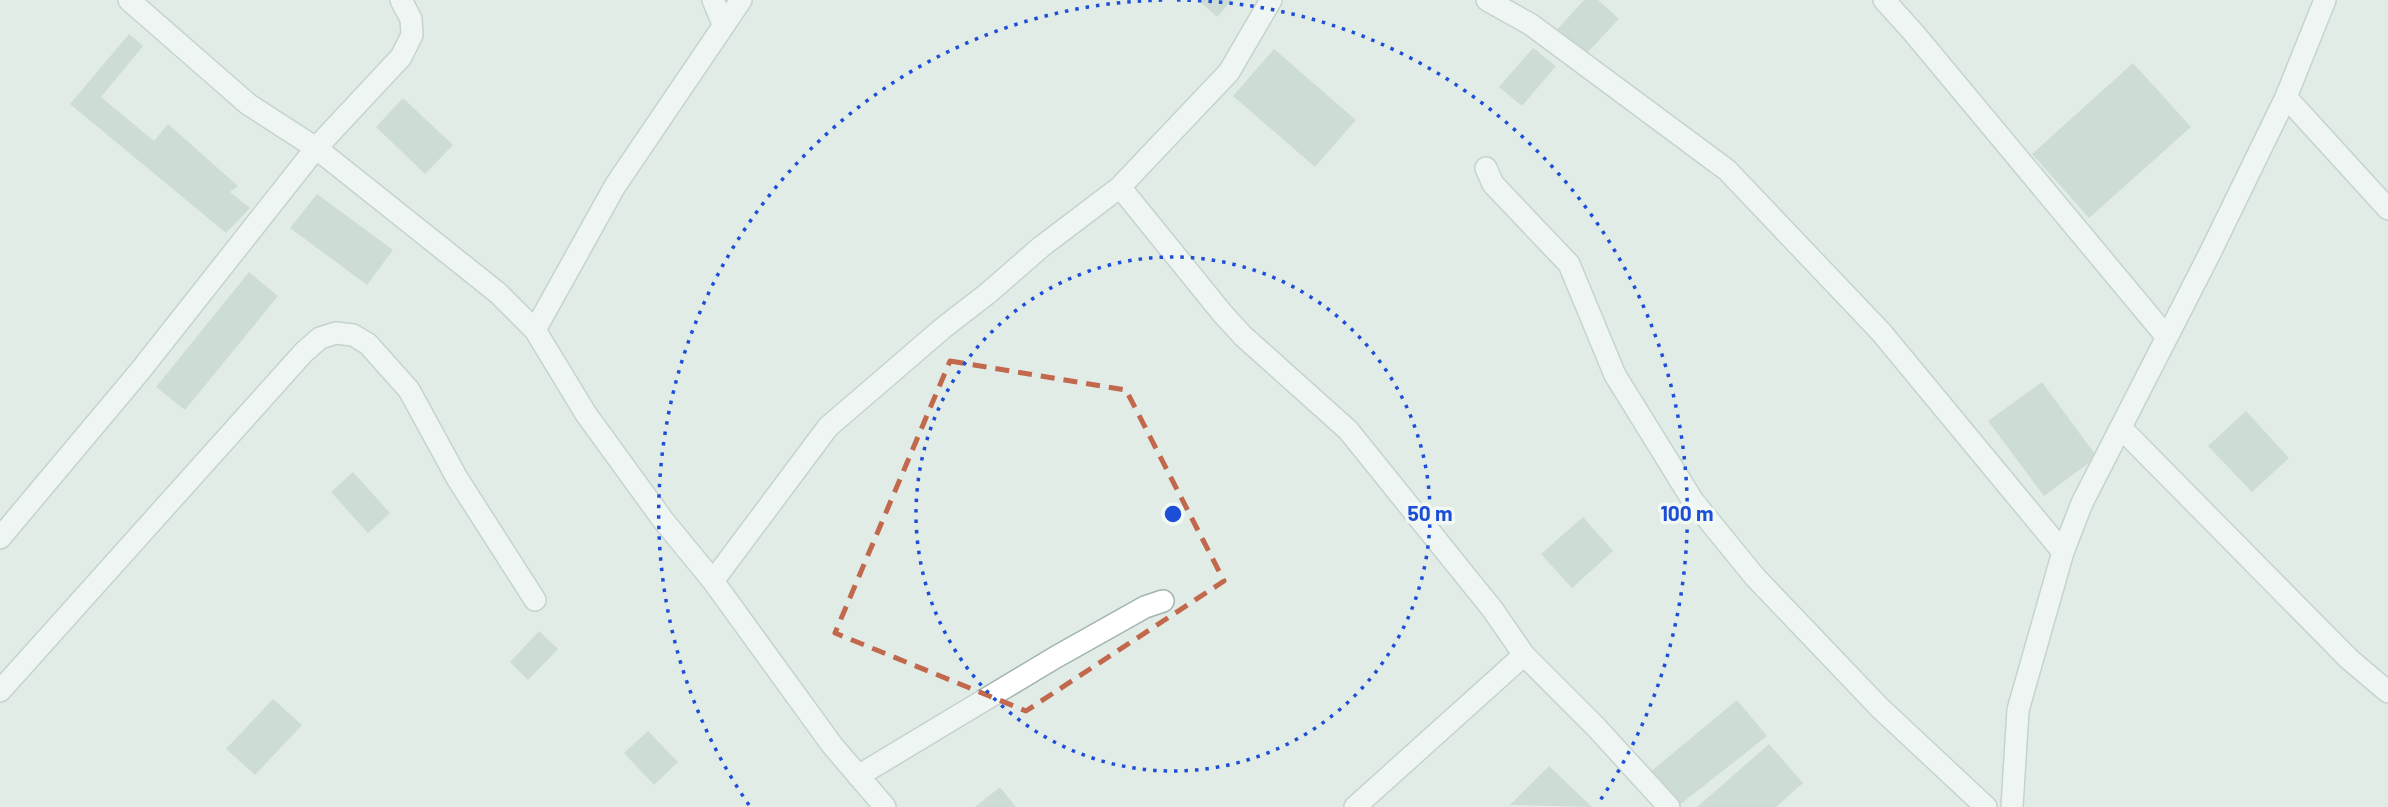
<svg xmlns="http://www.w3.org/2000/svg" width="2388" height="807" font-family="Barlow,sans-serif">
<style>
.building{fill:#b6c7c0}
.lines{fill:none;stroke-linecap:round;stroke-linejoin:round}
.minor-casing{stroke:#a3b4ae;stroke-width:24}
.minor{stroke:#fff;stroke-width:21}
.marked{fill:none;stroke:#c2684c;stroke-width:5;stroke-dasharray:14 9;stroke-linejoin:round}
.ring{fill:none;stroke:#1d4ed8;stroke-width:3.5;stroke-dasharray:3.5 7}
.centre{fill:#1d4ed8;stroke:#f2f9f5;stroke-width:3.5}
.ring-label{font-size:21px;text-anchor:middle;font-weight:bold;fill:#1d4ed8;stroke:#f2f9f5;stroke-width:7;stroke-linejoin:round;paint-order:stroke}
</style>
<rect width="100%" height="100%" fill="#e1ece7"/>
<path class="building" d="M1198 0H1232L1217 17Z
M1584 0H1598L1619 19 1582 58 1554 33Z
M129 34 143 46 101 97 154 141 168 124 238 186 230 192 250 208 226 233 70 104Z
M1533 48 1556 66 1522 106 1499 87Z
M1274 49 1356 120 1315 167 1233 96Z
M2133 63 2191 127 2089 218 2032 154Z
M403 98 453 145 425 174 376 127Z
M317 194 393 250 367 285 290 228Z
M249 272 278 296 185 410 156 387Z
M2042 382 2097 457 2044 496 1988 421Z
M2246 411 2289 458 2252 492 2208 446Z
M353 472 390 513 368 533 331 492Z
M1583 517 1613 551 1572 588 1541 554Z
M539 631 558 649 528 680 510 662Z
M273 699 302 725 255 775 226 749Z
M1737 700 1767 736 1677 807 1649 773Z
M648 731 678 762 654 785 624 753Z
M1769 744 1803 783 1776 807H1697Z
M1549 766 1592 807 1510 805Z
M1000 787 1016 807H975Z"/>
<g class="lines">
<g class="minor-casing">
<path id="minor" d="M129 0 248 104 316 148 498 293 535 330 586 414 663 520 713 581 832 745 885 807
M713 0 723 24
M1487 0 1530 24 1727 170 1881 332 2063 552
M1884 0 1913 32 2166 336
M2286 97 2388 209
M1486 168 1493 184 1569 264 1615 375 1693 501 1755 577 1880 708 1986 807
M1120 187 1222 313 1243 336 1348 430 1493 610 1524 655 1596 727 1669 807
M535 330 615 186 741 0
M2121 428 2349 659 2388 692
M0 538 140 371 316 148 401 57 412 35 411 19 401 0
M713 581 828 427 943 328 987 294 1041 247 1120 187 1229 72 1271 0
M0 691 304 352 320 338 336 333 353 335 368 344 409 390 457 478 535 600
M858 776 1056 657 1145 607 1163 601
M1355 807 1524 655
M2012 807 2018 710 2063 552 2082 503 2209 255 2286 97 2325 0"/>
</g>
<use href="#minor" class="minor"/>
</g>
<path d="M0 0H2388V807H0ZM950 361 1126 390 1224 581 1026 711 835 633Z" fill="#e1ece7" fill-opacity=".55" fill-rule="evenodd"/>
<path class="marked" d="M950 361 1126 390 1224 581 1026 711 835 633Z"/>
<g class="ring">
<circle cx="1173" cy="514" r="257"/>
<path d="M749 805A514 514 0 0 1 1169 0M1177 0A514 514 0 0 1 1597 805"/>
</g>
<circle cx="1173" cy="514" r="10" class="centre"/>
<g class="ring-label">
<text x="1430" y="521">50 m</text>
<text x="1687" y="521">100 m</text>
</g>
</svg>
